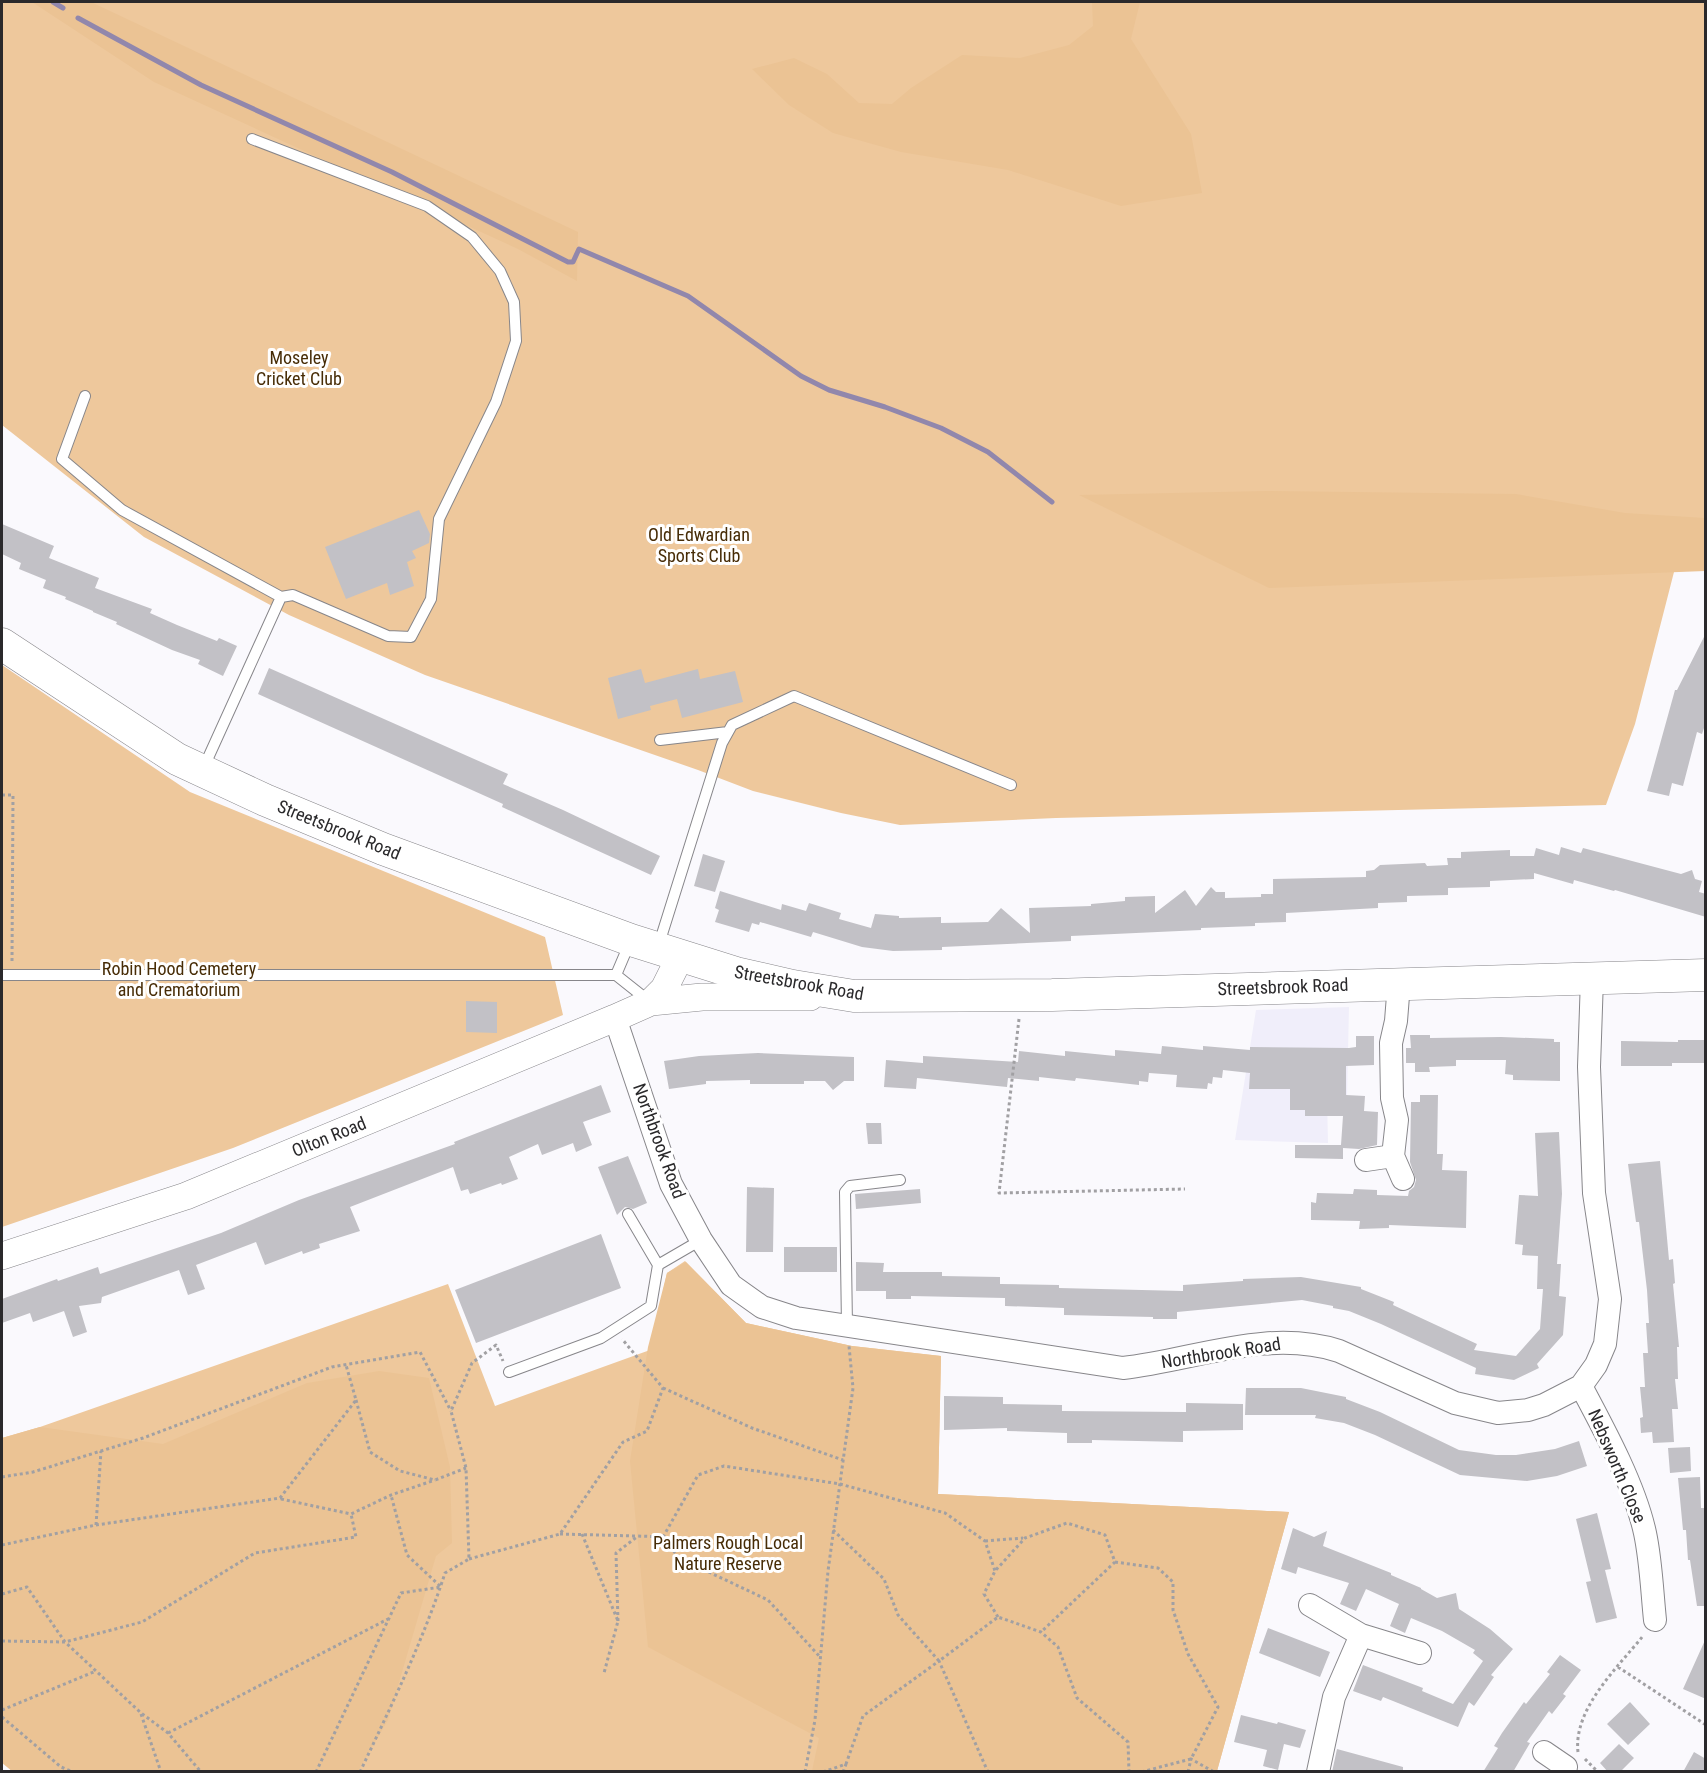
<svg xmlns="http://www.w3.org/2000/svg" width="1707" height="1773" font-family="'Roboto Condensed',sans-serif">
<style>
.built{fill:#f0eefa}
.green{fill:#eec89c}
.forest{fill:#ebc394}
.lines{fill:none;stroke-linecap:round;stroke-linejoin:round}
.stream{stroke:#9187ac;stroke-width:5}
.building{fill:#c2c1c6}
.service-casing{stroke:#87868a;stroke-width:12}
.minor-casing{stroke:#87868a;stroke-width:24}
.tertiary-casing{stroke:#87868a;stroke-width:28}
.secondary-casing{stroke:#87868a;stroke-width:33}
.path{stroke:#a1a0a3;stroke-width:3;stroke-dasharray:3 3;stroke-linecap:butt}
.service{stroke:#fff;stroke-width:10}
.minor{stroke:#fff;stroke-width:22}
.tertiary{stroke:#fff;stroke-width:27}
.secondary{stroke:#fff;stroke-width:32}
.labels{text-anchor:middle;stroke-width:6;stroke-linejoin:round;paint-order:stroke}
.park-label{font-size:18px;fill:#472c06;stroke:#fff}
.street-label{font-size:18px;fill:#2a292b;stroke:#fff}
</style>
<rect width="100%" height="100%" fill="#faf9fd"/>
<path class="built" d="M1349 1007 1347 1097H1327L1328 1143 1235 1140 1256 1010Z"/>
<path class="green" d="M2 2H1705V541L1691 538 1674 572 1635 724 1606 805 1056 818 900 825 841 813 753 791 698 770 425 675 289 615 144 537 2 425Z
M2 665 190 792 545 937 563 1015 233 1148 2 1227Z
M685 1261 746 1323 852 1346 941 1356 938 1494 1289 1512 1217 1771H12L2 1763V1438L40 1427 448 1284 495 1406 650 1350 667 1273Z"/>
<path class="forest" d="M32 2H91L578 232 577 281 518 249 154 82Z
M1092 2H1140L1131 39 1191 134 1202 193 1121 206 1008 170 901 152 833 133 789 105 752 69 794 58 827 74 859 103 892 104 911 88 962 55 1020 58 1069 45 1093 26Z
M1266 491 1516 494 1625 513 1705 518V571L1269 588 1079 495Z
M685 1261 746 1323 852 1346 941 1356 938 1494 1289 1512 1217 1771H812L819 1738 648 1647 630 1461 648 1347 667 1273 686 1262Z
M379 1371 429 1378 450 1467 452 1543 436 1556 388 1720 358 1771 13 1772 2 1762V1438L40 1427 163 1444 307 1383Z"/>
<g class="lines">
<path class="stream" d="M53 2 63 8
M78 18 201 85 392 172 568 262H573L579 249 688 296 801 376 829 390 885 407 941 428 988 452 1052 502"/>
</g>
<path class="building" d="M419 510 430 534 429 543 412 551 416 558 407 562 414 586 390 595 387 583 346 599 325 547Z
M2 524 54 546 49 558 99 578 95 588 152 609 150 613 177 625 217 641 219 638 237 646 223 676 198 664 200 660 172 650 116 624 117 622 93 612V611L65 599 66 597 43 588 46 580 19 569 21 563 2 554Z
M1706 633V722L1702 734 1697 732 1683 786 1672 783 1669 796 1647 791 1675 690H1677Z
M269 668 508 774 503 784 563 810 660 856 651 875 502 807 503 804 258 694Z
M641 669 645 683 698 669 700 679 735 671 743 702 682 718 677 699 650 706 651 710 618 719 608 678Z
M1561 847 1581 853 1583 848 1681 874 1692 870 1695 879 1702 881 1699 892 1706 894V917L1615 890 1614 891 1574 880 1573 884 1534 873V879L1490 881V887L1448 888V895L1407 896V902L1378 903V908L1286 913V922L1255 923V926L1201 928V930L1071 936V941L942 947V950L893 951 862 947 813 932 811 937 760 922 759 925 752 923 749 932 715 922 719 910 715 908 720 891 781 910 782 904 806 911 809 903 841 913 839 919 871 928 875 914 899 916V918L941 917V923L988 922 1001 908 1030 933 1029 908 1091 906V904L1125 901V897L1155 896V913L1185 890 1196 906 1211 887 1216 892H1225V898L1261 897V894H1273V879L1366 877V871L1374 870 1380 865 1425 863 1427 866 1448 865 1447 858H1461V852L1510 850V856H1534L1536 848 1559 855Z
M703 854 725 861 715 892 694 886Z
M466 1001 497 1002V1033L466 1032Z
M1410 1035H1430V1038L1501 1037 1554 1039V1042H1560V1081L1513 1080V1075L1505 1074 1506 1060H1456V1066L1429 1067 1430 1072H1415V1063H1406V1048H1411Z
M1356 1036H1374V1065L1346 1066V1095L1365 1096 1364 1111 1378 1112 1377 1145 1359 1149 1343 1148V1159L1295 1158V1145H1341L1343 1116H1305V1110H1290V1089H1249L1250 1073 1223 1070 1222 1078 1213 1077 1212 1084 1208 1083 1207 1089 1176 1087 1177 1075 1149 1073 1148 1082 1139 1081V1085L1076 1078 1075 1081 1039 1077V1081L1008 1078 1007 1087 917 1078 916 1089 884 1087 886 1060 923 1063V1056L1018 1062 1019 1051 1065 1056V1051L1115 1056V1050L1161 1054 1162 1046 1203 1050V1046L1250 1050V1047L1349 1048 1356 1047Z
M1678 1040H1706V1063H1672V1066H1621V1041L1678 1042Z
M758 1053 854 1057V1081H844L833 1090 825 1081H804V1084H750V1080L706 1081V1084L669 1089 664 1061 699 1056Z
M601 1085 611 1112 583 1122 592 1145 576 1152 573 1143 542 1155 538 1144 509 1157 518 1179 502 1185 501 1183 470 1194 468 1189 461 1191 453 1167 350 1207 360 1231 319 1244 320 1248 303 1254 302 1251 265 1265 256 1242 196 1265 205 1289 188 1295 179 1270 102 1297 101 1303 79 1306 87 1332 73 1337 64 1311 33 1322 30 1313 2 1323V1299L57 1279 58 1281 98 1267 100 1274 221 1233 299 1200 455 1144 454 1142Z
M1420 1095H1438L1437 1154H1443L1442 1170 1467 1171 1466 1228 1389 1225V1228L1359 1229 1360 1221 1311 1220V1202L1316 1203 1317 1193 1353 1194 1354 1189 1377 1190V1195L1408 1196 1409 1191 1414 1187 1416 1180 1410 1162 1411 1102H1420Z
M866 1123H881L882 1144H868Z
M1559 1132 1562 1194 1557 1264H1561L1559 1296 1566 1297 1563 1335 1537 1364 1539 1368 1514 1380 1475 1374 1476 1368 1381 1324 1349 1311 1333 1308V1306L1302 1300 1177 1312V1319H1153V1317L1064 1315V1308L1005 1306V1298L911 1296V1299H886V1291H856V1262L884 1263 883 1272H942V1276L1000 1277V1284L1059 1285V1288L1183 1291V1285L1243 1281V1279L1301 1277 1361 1287V1289L1394 1302 1393 1305 1477 1344 1474 1350 1516 1356 1540 1329 1543 1289H1537L1538 1256 1522 1255 1523 1245 1515 1244 1519 1195 1538 1196 1535 1133Z
M628 1156 647 1203 633 1209 625 1207 617 1215 598 1167Z
M1660 1161 1669 1260 1673 1259 1675 1283 1673 1284 1679 1347H1677L1678 1379H1675L1678 1409H1672L1674 1442 1653 1443 1652 1432 1641 1433 1640 1418 1643 1417 1640 1387H1645L1643 1353H1648L1646 1323H1649L1647 1290 1639 1222H1636L1628 1164Z
M747 1187 774 1188 773 1252H746Z
M920 1189 921 1203 856 1209 855 1194Z
M601 1234 621 1288 476 1343 455 1290Z
M784 1247H837V1272H784Z
M1246 1388H1301L1346 1397V1399L1380 1412 1459 1450 1496 1455H1516L1555 1449 1579 1441 1587 1466 1557 1476 1527 1481 1460 1475 1375 1435 1344 1423 1315 1418 1316 1415H1245Z
M944 1396 1003 1397V1404L1062 1405V1411L1186 1412V1403L1243 1404V1430L1183 1431V1442L1092 1440V1443H1067V1433L1007 1431V1428L944 1430Z
M1690 1447 1691 1471 1670 1473 1668 1448Z
M1700 1477 1701 1508H1706V1606H1697L1690 1560H1688L1686 1530H1683L1678 1478Z
M1597 1513 1611 1569 1605 1570 1617 1618 1596 1623 1586 1582 1591 1581 1576 1519Z
M1293 1528 1314 1537 1327 1531 1323 1546 1391 1573V1575L1421 1588V1589L1437 1598 1456 1593 1459 1609 1490 1629 1513 1649 1491 1675 1494 1677 1474 1706 1469 1702 1458 1727 1383 1697 1381 1701 1353 1691 1363 1665 1423 1688 1422 1691 1453 1704 1483 1661 1473 1653 1475 1650 1442 1631 1411 1618 1405 1633 1390 1626 1399 1604 1366 1589 1356 1611 1340 1604 1349 1583 1298 1567 1296 1574 1281 1569Z
M1268 1628 1330 1652 1320 1677 1259 1653Z
M1706 1638V1699L1683 1689Z
M1560 1655 1581 1670 1563 1694 1566 1696 1552 1714 1549 1711 1527 1742 1530 1743 1513 1772H1483L1498 1748 1494 1746 1502 1733 1524 1702 1526 1704 1550 1674 1547 1672Z
M1630 1702 1650 1724 1628 1745 1607 1724Z
M1241 1715 1277 1724 1278 1722 1306 1730 1300 1748 1284 1744 1278 1770 1263 1766 1267 1750 1234 1742Z
M1619 1744 1634 1758 1620 1772H1608L1600 1763Z
M1337 1749 1403 1767V1772H1332Z
M1694 1752 1706 1759V1772H1683Z"/>
<g class="lines">
<g class="service-casing">
<path id="service" d="M85 396 62 459 122 510 281 597
M660 740 728 732
M203 769 281 597 293 595 388 636 411 637 431 599 439 519 496 402 516 341 514 302 500 271 472 237 427 206 252 139
M658 947 722 743 732 725 794 696 1011 785
M2 975H616L650 1002
M616 975 630 942
M658 1265 701 1240
M847 1326 845 1192 850 1186 900 1180
M509 1372 601 1338 651 1306 658 1265 628 1214"/>
</g>
<g class="minor-casing">
<path id="minor" d="M615 1018 671 1184 701 1240 731 1285 762 1307 796 1318 1123 1368C1195 1360 1267 1328 1339 1351L1455 1403 1498 1413 1528 1410 1544 1405 1581 1386 1596 1365 1605 1344 1610 1299 1594 1193 1589 1067 1592 978
M1393 1156 1403 1179
M1366 1160 1393 1156 1397 1120 1392 1098 1391 1043 1396 1021 1399 983
M1581 1386C1604 1429 1635 1486 1645 1533 1651 1561 1652 1591 1655 1620
M1310 1605 1361 1635
M1544 1752 1566 1767
M1318 1772 1334 1697 1361 1635 1420 1653"/>
</g>
<g class="tertiary-casing">
<path id="tertiary" d="M651 1002 702 997H810
M2 1256 186 1196 615 1018 651 1002 664 989 681 955"/>
</g>
<g class="secondary-casing">
<path id="secondary" d="M2 644 177 759 265 800 383 849 631 940 736 973 793 986 854 996 1052 995 1706 975"/>
</g>
<path class="path" d="M2 795H13L12 961
M1019 1019 999 1193 1185 1189
M663 1388 752 1428 843 1460
M356 1400 370 1452 400 1471 435 1480 466 1468
M2 1477 33 1472 143 1438 332 1367 420 1352 451 1411
M281 1499 351 1514 391 1495 435 1480
M96 1525 101 1451
M833 1530 884 1579 898 1615 939 1661 998 1617 1041 1632 1058 1647 1077 1698 1128 1742 1129 1772
M560 1534 636 1536
M582 1534 618 1621 604 1673
M663 1537 698 1475 724 1466 840 1484 945 1513 985 1541 995 1571
M985 1541 1023 1538
M2 1545 96 1525 280 1498 356 1400 346 1365
M469 1559 560 1534 623 1442 647 1431 663 1388 622 1339
M1115 1562 1158 1568 1173 1582V1610L1188 1654 1218 1707 1191 1759 1141 1772
M2 1594 27 1587 65 1642 141 1713 168 1733 201 1772
M998 1617 984 1594 995 1571 1025 1538 1067 1523 1105 1535 1115 1562 1041 1632
M618 1621 616 1553 638 1536 663 1537 679 1558 768 1600 821 1658
M2 1641 65 1642 142 1622 255 1553 356 1537 351 1514
M1618 1667 1706 1725
M2 1710 96 1671
M141 1714 161 1772
M2 1717 61 1767 73 1772
M168 1733 388 1619
M1578 1752C1573 1709 1618 1667 1643 1636
M1585 1759 1598 1772
M316 1772 401 1593 441 1587 407 1555 391 1495
M360 1772C391 1706 423 1641 445 1573L469 1559 466 1468 451 1411 472 1363 496 1345 503 1361
M805 1772 815 1720 828 1571 853 1388 849 1346
M823 1772 846 1764 863 1716 939 1661 988 1772
M843 1772 846 1764
M1188 1772 1191 1759 1214 1772"/>
<use href="#service" class="service"/>
<use href="#minor" class="minor"/>
<use href="#tertiary" class="tertiary"/>
<use href="#secondary" class="secondary"/>
</g>
<g class="labels">
<g class="park-label">
<text x="299" y="364">Moseley<tspan x="299" dy="21">Cricket Club</tspan></text>
<text x="699" y="541">Old Edwardian<tspan x="699" dy="21">Sports Club</tspan></text>
<text x="179" y="975">Robin Hood Cemetery<tspan x="179" dy="21">and Crematorium</tspan></text>
<text x="728" y="1549">Palmers Rough Local<tspan x="728" dy="21">Nature Reserve</tspan></text>
</g>
<g class="street-label">
<text transform="translate(339 830) rotate(22)" y="6">Streetsbrook Road</text>
<text transform="translate(799 983) rotate(10)" y="6">Streetsbrook Road</text>
<text transform="translate(1283 987) rotate(-2)" y="6">Streetsbrook Road</text>
<text transform="translate(329 1137) rotate(-22)" y="6">Olton Road</text>
<text transform="translate(659 1141) rotate(70)" y="6">Northbrook Road</text>
<text transform="translate(1221 1353) rotate(-9)" y="6">Northbrook Road</text>
<text transform="translate(1617 1466) rotate(67)" y="6">Nebsworth Close</text>
</g>
</g>
<rect width="1707" height="1773" fill="none" stroke="#2a292b" stroke-width="6"/>
</svg>
